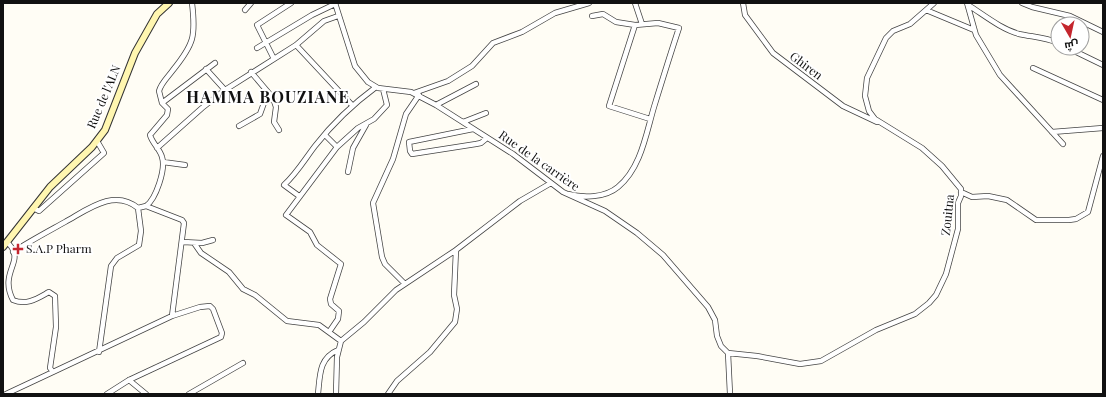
<svg xmlns="http://www.w3.org/2000/svg" width="1106" height="397" font-family="'Playfair Display',Cairo,serif">
<style>
.lines{fill:none;stroke-linecap:round;stroke-linejoin:round}
.street-casing{stroke:#444;stroke-width:6}
.secondary-casing{stroke:#333;stroke-width:8}
.street{stroke:#fff;stroke-width:4.5}
.secondary{stroke:#fff6b0;stroke-width:6}
.poi-dot{fill:#c4262e;stroke:#fff;stroke-width:1.5}
.labels{text-anchor:middle;stroke-width:4;stroke-linejoin:round;paint-order:stroke}
.street-label{font-size:12px;fill:#111;stroke:#fff}
.poi-label{font-size:12px;fill:#111;stroke:#fff;text-anchor:start}
.district-label{font-size:16px;font-weight:bold;letter-spacing:1px;fill:#111;stroke:#fff}
</style>
<rect width="100%" height="100%" fill="#fffdf5"/>
<g class="lines">
<g class="street-casing">
<path id="street" d="M335 3 355 66 368 82 378 88 411 92 436 105 513 154 563 192 605 211 637 233 663 255 708 307 715 320 717 336 721 346 728 353 757 356 800 364 821 361 876 330 915 314 929 303 936 295 946 274 958 229V203L961 196V189L942 166 922 148 875 119 869 111 865 96 867 78 886 38 893 31 910 24 934 3
M635 3 642 24
M743 3 745 15 773 53 843 106 877 122
M967 3 976 35 1000 75 1063 144
M1022 3 1032 7 1070 16 1103 32
M968 5C984 15 1001 29 1019 34 1032 37 1045 37 1058 43
M245 10 251 3
M926 10 974 30
M635 25 609 106 650 119
M296 45 352 105
M257 48 312 15 335 4
M1068 48 1103 65
M274 59 257 25 291 3
M1033 68 1103 100
M206 69 225 90
M251 72 273 98 276 107 274 122 279 130
M414 93 448 81 472 66 493 43 522 32 555 13 589 3
M162 103 215 63
M436 105 476 84
M463 122 486 113
M239 126 260 114 264 103 273 98
M473 129 409 142 410 151 412 154 476 144 481 143 487 138
M1052 132 1103 128
M325 135 337 147 358 128 374 119 387 105 383 89
M157 148 202 108 225 90 296 45 324 21 338 16
M163 162 185 165
M348 172 353 148 366 125
M961 192 972 197 988 196 1007 200 1036 220H1069L1076 219 1088 212 1103 156
M568 194C583 198 605 198 618 187 641 168 646 134 654 107 662 81 670 55 679 28L658 23 635 25 616 22 603 14 592 16
M299 196 284 185C297 173 305 159 315 146 333 123 353 104 376 87
M146 206C156 199 166 169 162 157 160 149 152 143 150 135L167 115 168 109 162 103 159 91C161 83 168 77 173 70 194 44 196 36 192 3
M33 208 39 211 104 153 97 141
M138 208 146 206 182 220 184 223 172 316
M7 242C9 244 12 247 13 250 20 264 0 275 13 300 27 306 38 298 49 292L55 296 56 327 50 368 53 372 172 316 200 307 210 306 213 309 222 333 221 337 129 380 107 394
M183 242 202 243 213 240
M194 243 201 253 229 272 243 289 255 295 287 321 319 325 341 341
M13 252C30 241 47 232 65 222 87 210 114 188 138 208L141 231 139 245 117 258 111 266 99 352
M405 284 385 264 382 257 373 203 393 159 406 114 419 95
M329 332 338 319 339 311 331 304 330 299 341 264 317 245 310 232 286 215 337 147
M728 353 730 394
M129 380 146 394
M6 394 53 372
M189 394 243 363
M318 394C320 375 319 358 338 350
M336 394 337 357 341 341 364 322 396 290 456 250
M388 394 397 381 430 352 455 322 457 309 454 295 456 250 520 201 551 183"/>
</g>
<g class="secondary-casing">
<path id="secondary" d="M3 247 50 187 92 147 105 130 135 53 157 14 169 3"/>
</g>
<use href="#street" class="street"/>
<use href="#secondary" class="secondary"/>
</g>
<path class="poi-dot" d="M16 243h4v4h4v4h-4v4h-4v-4h-4v-4h4z"/>
<g class="labels">
<g class="street-label">
<text transform="translate(806 66) rotate(37)" y="4">Ghiren</text>
<text transform="translate(104 97) rotate(-67)" y="4">Rue de l'ALN</text>
<text transform="translate(539 161) rotate(35)" y="4">Rue de la carrière</text>
<text transform="translate(948 215) rotate(-84)" y="4">Zouitna</text>
</g>
<g class="poi-label">
<text x="26" y="253">S.A.P Pharm</text>
</g>
<g class="district-label">
<text x="268" y="103">HAMMA BOUZIANE</text>
</g>
</g>
<rect width="1106" height="397" fill="none" stroke="#111111" stroke-width="8"/>
<g transform="translate(1070 36) rotate(171)"><circle r="19" fill="#ffffff" stroke="#a0a0a0"/>
<path d="M0-3L7 15L0 10L-7 15Z" fill="#c4262e"/>
<text y="-6" font-size="11" font-weight="bold" text-anchor="middle" fill="#111111">ش</text>
</g>
</svg>
